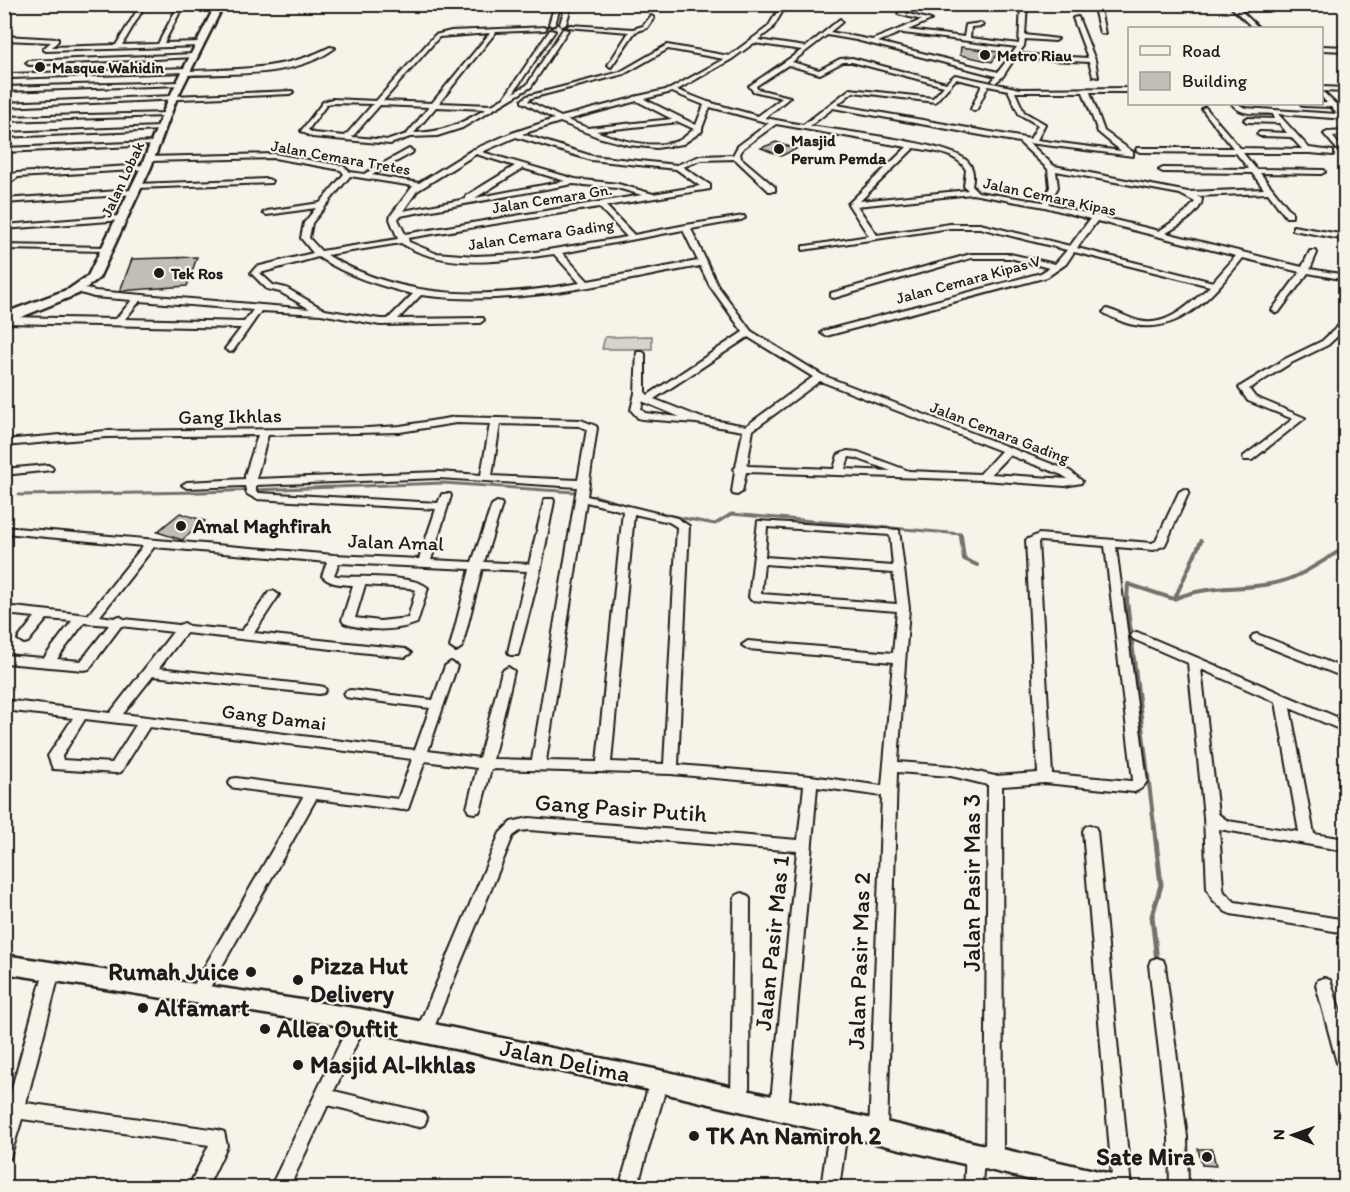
<svg xmlns="http://www.w3.org/2000/svg" width="1350" height="1192" font-family="Itim,sans-serif">
<style>
.green{fill:#d7d3cb;stroke:#7a7874;stroke-width:1.5}
.lines{fill:none;stroke-linecap:round;stroke-linejoin:round}
.stream-far2{stroke:#72716c;stroke-width:3}
.stream-far1{stroke:#72716c;stroke-width:4}
.stream{stroke:#72716c;stroke-width:5}
.building{fill:#c0beb5;stroke:#1c1c1c;stroke-width:1.5}
.street-casing{stroke:#1c1c1c;stroke-width:4}
.secondary-casing{stroke:#1c1c1c;stroke-width:5}
.street{fill:#f7f3e8;fill-rule:evenodd}
.secondary{fill:#f7f3e8;fill-rule:evenodd}
.poi-dot{fill:#1c1c1c;stroke:#f7f3e8;stroke-width:2}
.labels{text-anchor:middle;stroke-width:4.5;stroke-linejoin:round;paint-order:stroke}
.far-poi-label{font-size:16px;font-weight:bold;fill:#1c1c1c;stroke:#f7f3e8;text-anchor:start}
.far-street-label{font-size:16px;fill:#1c1c1c;stroke:#f7f3e8}
.street-label{font-size:20px;fill:#1c1c1c;stroke:#f7f3e8}
.poi-label{font-size:20px;font-weight:bold;fill:#1c1c1c;stroke:#f7f3e8;text-anchor:start}
.near-street-label{font-size:24px;fill:#1c1c1c;stroke:#f7f3e8}
.near-poi-label{font-size:24px;font-weight:bold;fill:#1c1c1c;stroke:#f7f3e8;text-anchor:start}
</style>
<rect width="100%" height="100%" fill="#f7f3e8"/>
<filter id="ink" filterUnits="userSpaceOnUse"><feTurbulence type="fractalNoise" baseFrequency=".0167" numOctaves="2"/><feDisplacementMap in="SourceGraphic" scale="12" xChannelSelector="R" yChannelSelector="G"/><feConvolveMatrix kernelMatrix="1 2 1 2 8 2 1 2 1" color-interpolation-filters="sRGB"/></filter>
<g filter="url(#ink)">
<path class="green" d="M652 336V349H602L605 337Z"/>
<g class="lines">
<path class="stream-far2" d="M19 495 202 492 443 483 574 492
M595 496 645 511
M661 514 715 524 731 514 961 534V538"/>
<path class="stream-far1" d="M961 536 964 559 977 565
M1175 598 1201 541
M1154 825 1127 601 1128 584 1174 599C1208 584 1240 591 1275 583 1300 578 1324 560 1346 547"/>
<path class="stream" d="M1154 824 1161 885 1152 916 1157 961"/>
</g>
<path class="building" d="M961 47 999 52 992 62 960 55Z
M776 142 796 149 781 156 761 148Z
M197 257 187 286 120 291 132 259Z
M180 513 205 521 182 540 157 532Z
M1198 1149H1212L1216 1166 1202 1165Z"/>
<g class="lines">
<g class="street-casing">
<path id="street" d="M141 4H146L122 45 158 44 179 4H184L164 43 200 42 203 44 200 46 46 51 43 49 51 42 4 40V36L58 39V41L52 47 116 45Z
M555 4H561L555 24 552 26 549 24Z
M566 4H572L566 24 563 26 560 24Z
M782 4H787L772 29 758 40 806 47 840 19 842 22 830 32 872 40 922 20 898 14 909 4H915L905 13 931 20 908 30 964 37 966 25 981 23 983 26 971 27 970 38 1019 44 1021 4H1027L1025 35 1058 39 1055 41 1025 39 1024 46 1018 54 1088 58 1073 18 1078 17 1095 60 1098 77 1093 76 1089 62 1015 58 1003 76 995 83 992 81 996 76 856 40 827 35 792 62 819 70 840 59 852 58 946 83 955 75 1020 89 1130 88V92H1090L1104 131 1133 152V156L1029 143 1054 166 1188 192 1264 189 1252 173 1163 172 1159 170 1163 168 1249 169 1236 153 1140 152 1136 150 1137 148H1233L1202 109 1205 107 1240 148 1302 149 1291 137 1260 136 1257 134 1260 132 1287 133 1279 123 1247 122 1244 120 1247 118 1275 119 1273 114C1259 113 1240 116 1232 104H1238L1245 108 1337 114 1331 107 1304 106 1301 104 1327 103 1322 97V92L1324 93 1346 114V119L1278 114 1309 148 1333 151V155L1310 153H1243L1256 169 1324 170 1325 172 1321 174 1260 173 1292 213V217H1286L1268 193 1197 196 1202 199C1201 214 1178 226 1166 233L1302 267 1310 251H1316L1317 253 1310 269 1346 275V280L1308 273 1279 312 1276 313 1272 310 1300 272 1243 258C1214 294 1177 341 1123 322 1116 319 1108 316 1103 312L1107 309C1118 312 1128 318 1139 321 1167 328 1191 303 1210 286L1074 252 1066 264 1047 277 826 336 821 333 823 331 1041 273 1049 268 1010 258H971L834 298 831 297V293L971 254H1010L1055 264 1067 250 980 228H950L803 250V246H806L869 236 848 204 907 147 776 124 743 148 740 154 741 158 775 187V191H769L735 159 701 160 683 167 710 185V189L606 206 634 235 686 225 744 216 745 218 741 220 691 229 718 286 751 331 822 375 1070 471 1082 481 1081 483 1065 486 983 480 746 472 742 492 737 495 733 494 732 492 735 471 734 469 736 467 743 431 696 423 642 419 638 418 631 410 635 393 637 352H643L645 354V392L648 395 743 332 710 286 700 266C610 282 514 308 421 295L398 319 483 318 484 320 480 323 380 325 321 314 261 311 233 351 230 352 225 349 241 328 4 323 5 317 116 319 132 300 94 297 74 291 73 289 77 286 95 291 310 309 280 292 267 289 251 273 256 267 313 253 301 238 304 223 316 208 267 215 263 213 267 211 320 203 344 174 341 170 274 158 149 161 145 159 146 157 274 154 343 166 350 172 364 174 409 149 413 151 412 153 372 175 419 183 472 150 512 133 554 119 522 102V100L527 96 620 72 667 45 729 56 768 27ZM902 32 903 33 1017 47 998 72 878 42ZM754 43 802 50 749 86 753 91 782 98 758 116 708 102 677 90 732 59ZM668 49 724 59 670 89 634 97 633 98 561 117 528 101 531 98 624 74ZM843 62H852L944 86 933 98 850 89 803 125 765 118 790 97 757 89 756 86 788 65 820 74ZM956 79 982 85 971 109 974 111 977 109 988 86 1008 90 1019 114 1038 125 1030 139 837 105 853 92 935 102ZM672 92 704 105 696 125 644 99ZM1015 92H1083L1098 132 1121 151 1037 140 1045 124 1024 112ZM637 101 672 119 588 128 567 120ZM710 107 769 123 738 146 733 155 700 156 677 165 592 156 522 134 560 122 598 137 629 145 656 148 683 144 702 131V128ZM833 108 1019 142 1048 169 1050 187 1043 202 978 192 972 186C974 176 974 167 966 160 948 143 840 131 810 126ZM679 122 694 129C689 133 683 139 678 141 653 150 619 140 596 131ZM516 137 591 160 676 169 700 186 653 194 618 184 575 179 482 152ZM914 148C931 151 958 153 966 170L964 186 968 190 860 201ZM476 154 515 166 466 196V199L403 211 417 191ZM522 168 565 181 475 198 522 169ZM1056 171 1180 194 1195 202 1184 214 1159 231 1049 204 1058 187ZM350 176 413 186 391 215 390 219 398 239 321 251 309 238 312 223ZM573 184 617 188 642 195 405 234 398 219 400 216ZM972 194 1045 207 1090 219 1070 246 980 224H950L877 235 857 206ZM599 207 627 237 523 254 475 256 435 253 409 242 408 238ZM1097 221 1236 256 1213 282 1077 248ZM683 230 698 261 588 281 562 253ZM401 243C445 271 506 261 554 254L580 283C492 298 407 303 327 255ZM318 257C348 276 379 286 413 294L388 319H380L325 310 286 288 273 285 260 273ZM140 301 253 310 244 322 125 319ZM748 337 813 377 746 426 702 418 654 399ZM820 381 1001 451 980 474 909 471 858 452 847 451 838 455 834 469 747 466 753 430ZM643 401 644 402 680 417 645 413 641 409ZM1009 455 1062 475 1068 479 991 474ZM849 457 856 458 891 471 845 469Z
M1093 4H1099L1105 34 1100 33Z
M1228 4H1234L1259 28H1253Z
M1340 4H1346V10Z
M651 16 654 18 647 28 635 32 611 67 608 65 629 32 567 27 570 25 633 29 643 26Z
M547 27 545 30 496 32 439 103 492 105 504 98 550 30 555 31 513 93 527 85 563 29 568 30 531 87 462 128 437 136 410 137 390 144 312 137 301 131 323 102 332 99 376 101 435 35 451 31ZM490 33 432 103 383 101 439 37ZM332 103 373 104 345 136 313 133 308 130 327 104ZM380 105 429 107 407 134 389 140 352 137ZM436 107 486 109C460 124 445 132 414 133Z
M1322 46 1346 47V51L1322 50Z
M330 47 335 48C295 78 235 73 187 75L185 72 11 78 8 76 11 74 188 68 190 71C239 69 286 70 330 47Z
M194 54 196 57 29 65 26 63 29 61Z
M181 82 183 83V85L4 91V87Z
M1322 87 1346 88V92L1322 91Z
M292 91 293 92 290 94 4 107V103Z
M169 113 170 114 167 116 4 121V117Z
M160 127 162 128V130L4 137V133Z
M1346 131V135L1332 136 1346 153V160L1324 134 1327 132Z
M155 142 159 144 157 145 4 152V148Z
M146 165H149V169L18 177 4 187V180L8 175 17 173Z
M268 179 272 181 271 183 137 188 133 186 137 184Z
M133 190H136V194L4 203V199Z
M120 216H123V220L4 229V225Z
M1293 226 1346 235V240L1293 230Z
M4 245 105 247 109 249 105 251 4 249Z
M1346 319V328L1328 345 1291 363 1249 389 1255 397 1305 418 1252 460H1244L1243 458 1244 456 1293 419 1248 401 1239 388 1241 386 1285 359 1322 341Z
M456 417 581 420 596 426 597 428 587 496 677 518 689 526 678 765 811 776 882 786 893 662 748 649 742 645 748 641 893 653 897 611 751 600 749 597 758 521 899 530 909 608 898 762 951 766 995 776 1038 773 1026 540 1039 534 1152 543 1156 541 1179 492 1184 489 1188 490 1189 492 1165 545 1154 550 1116 547 1147 781C1144 787 1140 790 1134 792L1045 783 1002 786 1003 1158 1000 1164 994 1167 988 1164 985 1158 988 785 951 776 897 772 887 1133 884 1139 878 1141 872 1139 869 1133 882 796 817 787 788 1110 785 1116 779 1118 773 1116 770 1110 797 851 529 830 520 831 513 836 430 1037 424 1039 418 1037 416 1032 500 833 511 822 529 818 798 840 804 786 671 774 491 769 481 808 479 812 474 813 469 812 467 808 477 768 425 761 408 809 403 810 316 799 203 1000 197 1002 191 1000 189 995 191 990 303 797 236 788 231 787 229 783 231 779 236 778 398 799 412 759 149 727 121 772 116 773 53 769 48 756 73 718 4 710V700L110 713 173 632 121 626 89 669 84 670 4 663V655L44 658 72 621 47 619 28 642 24 643 18 639 35 617 4 614V606L88 615 143 546 4 533V527L334 555 419 559 436 509 256 499 247 494 245 486 187 488 182 485 187 482 245 479V475L258 435 106 437 4 446V440L106 431 367 428 400 426ZM456 423 490 424 481 475 439 472 256 479 268 435 400 432ZM500 424 579 426 587 429 578 480 492 476ZM439 478 577 487 532 760 493 759 514 671 508 667 502 671 479 758 428 751 457 666 451 662 445 666 433 700 351 690 346 691 344 694 346 697 351 698 430 708 415 750 123 714 153 676 319 694 324 693 326 690 324 687 319 686 159 668 186 633 405 657 411 653 405 649 254 633 279 595 273 591 269 592 242 631 189 626 184 623 179 625 124 619 119 616 114 618 100 616 154 547 327 562 322 576C331 585 341 584 353 585L342 620 344 623C366 631 395 632 417 623L428 588C413 574 358 578 337 576L334 575 339 563 470 569 450 647 456 651 462 647 482 569 527 571 508 652 510 655H518L541 568 554 501 553 499H545L544 501 529 564 484 562 502 505 501 503 497 502 492 505 472 562 431 560 451 496 450 494H442L438 503 259 493 256 491V485ZM586 502 623 511 597 762 546 761ZM634 514 669 522 677 527 664 764 611 762ZM767 527 890 535 893 566 765 557ZM1040 541 1105 546 1133 780 1131 781 1052 774 1038 542ZM764 564 893 573 897 604 761 594ZM365 585 409 588 416 590 408 618 380 621 355 618ZM84 623 109 625 81 661 57 659ZM85 719 136 725 112 763 63 760 62 756Z
M48 465 53 468 52 470 4 475V469Z
M1137 632 1346 721V732L1290 708 1314 834 1346 839V851L1219 829 1223 888 1224 892 1235 902 1346 920V933L1231 914 1226 912 1212 899 1207 888 1204 817 1188 663 1133 639 1131 636 1133 633ZM1201 669 1276 702 1299 832 1228 821 1218 814Z
M1257 634 1346 669V678L1253 641 1251 638 1253 635Z
M1090 825 1095 827 1097 831 1131 1188H1113L1083 831 1085 827Z
M742 893 747 895 750 899 749 1100 746 1106 740 1108 734 1106 731 1100 734 899 737 895Z
M1157 958 1163 960 1165 965 1187 1137 1188 1188H1170L1169 1137 1149 965 1151 960Z
M52 964 58 966 60 971 26 1103 218 1130 224 1132 227 1146 207 1188H188L209 1145 22 1119 10 1158 4 1160V1117L44 971 46 966Z
M1324 978 1330 980 1332 985 1346 1031V1071L1340 1068 1337 1063 1316 985 1318 980Z
M360 1012 366 1014 368 1019 334 1091 418 1111 424 1113 427 1119 424 1125 418 1127 328 1105 289 1188H270L354 1014Z
M659 1073 665 1075 668 1081 637 1188H619L650 1081 653 1075Z
M839 1116 845 1118 848 1124 839 1188H821L830 1124 833 1118Z
M975 1145 981 1148 984 1154 982 1188H964L966 1154 969 1148Z"/>
</g>
<g class="secondary-casing">
<path id="secondary" d="M216 4H224L176 100 151 167 99 278 78 294 4 324V315L10 311 69 289 88 276 141 167 168 100Z
M4 955 360 1009 659 1070 1120 1176 1129 1179 1133 1188H1065L659 1092 360 1029 4 973Z"/>
</g>
<use href="#street" class="street"/>
<use href="#secondary" class="secondary"/>
</g>
</g>
<g class="poi-dot">
<circle cx="985" cy="55" r="6"/>
<circle cx="40" cy="67" r="6"/>
<circle cx="779" cy="149" r="6"/>
<circle cx="159" cy="273" r="6"/>
<circle cx="181" cy="526" r="6"/>
<circle cx="251" cy="972" r="6"/>
<circle cx="298" cy="980" r="6"/>
<circle cx="143" cy="1008" r="6"/>
<circle cx="265" cy="1029" r="6"/>
<circle cx="298" cy="1065" r="6"/>
<circle cx="694" cy="1136" r="6"/>
<circle cx="1207" cy="1157" r="6"/>
</g>
<g class="labels">
<g class="far-poi-label">
<text x="997" y="61">Metro Riau</text>
<text x="52" y="73">Masque Wahidin</text>
<text x="791" y="146">Masjid<tspan x="791" dy="18">Perum Pemda</tspan></text>
<text x="171" y="279">Tek Ros</text>
</g>
<g class="far-street-label">
<text transform="translate(341 157) rotate(10)" y="6">Jalan Cemara Tretes</text>
<text transform="translate(122 179) rotate(-65)" y="6">Jalan Lobak</text>
<text transform="translate(1050 196) rotate(12)" y="6">Jalan Cemara Kipas</text>
<text transform="translate(552 198) rotate(-9)" y="6">Jalan Cemara Gn.</text>
<text transform="translate(541 234) rotate(-8)" y="6">Jalan Cemara Gading</text>
<text transform="translate(968 279) rotate(-15)" y="6">Jalan Cemara Kipas V</text>
<text transform="translate(1000 432) rotate(21)" y="6">Jalan Cemara Gading</text>
</g>
<g class="street-label">
<text transform="translate(230 416) rotate(-1)" y="7">Gang Ikhlas</text>
<text transform="translate(396 542) rotate(2)" y="7">Jalan Amal</text>
<text transform="translate(274 717) rotate(7)" y="7">Gang Damai</text>
</g>
<g class="poi-label">
<text x="193" y="533">Amal Maghfirah</text>
</g>
<g class="near-street-label">
<text transform="translate(621 808) rotate(4)" y="8">Gang Pasir Putih</text>
<text transform="translate(972 883) rotate(-90)" y="8">Jalan Pasir Mas 3</text>
<text transform="translate(772 943) rotate(-84)" y="8">Jalan Pasir Mas 1</text>
<text transform="translate(859 961) rotate(-88)" y="8">Jalan Pasir Mas 2</text>
<text transform="translate(565 1061) rotate(12)" y="8">Jalan Delima</text>
</g>
<g class="near-poi-label">
<text x="310" y="974">Pizza Hut<tspan x="310" dy="28">Delivery</tspan></text>
<text x="239" y="980" text-anchor="end">Rumah Juice</text>
<text x="155" y="1016">Alfamart</text>
<text x="277" y="1037">Allea Ouftit</text>
<text x="310" y="1073">Masjid Al-Ikhlas</text>
<text x="706" y="1144">TK An Namiroh 2</text>
<text x="1195" y="1165" text-anchor="end">Sate Mira</text>
</g>
</g>
<rect width="1350" height="1192" fill="none" stroke="#f7f3e8" stroke-width="24"/>
<rect x="12" y="12" width="1326" height="1168" fill="none" stroke="#1c1c1c" stroke-width="2" filter="url(#ink)"/>
<rect x="1128" y="27" width="195" height="78" fill="#f7f3e8" stroke="#9f9d96" stroke-width="1.5"/>
<rect x="1140" y="46" width="30" height="9" fill="#f7f3e8" stroke="#9f9d96" stroke-width="1.5"/>
<text x="1182" y="57" font-size="18" fill="#1c1c1c">Road</text>
<rect x="1140" y="72" width="30" height="18" fill="#c0beb5" stroke="#9f9d96" stroke-width="1.5"/>
<text x="1182" y="87" font-size="18" fill="#1c1c1c">Building</text>
<g transform="translate(1293 1135) rotate(271)" stroke="#f7f3e8" stroke-width="4.5" paint-order="stroke">
<path d="M0-4.5L10 22L0 15L-10 22Z" fill="#1c1c1c"/>
<text y="-9" font-size="16" font-weight="bold" text-anchor="middle" fill="#1c1c1c">N</text>
</g>
</svg>
